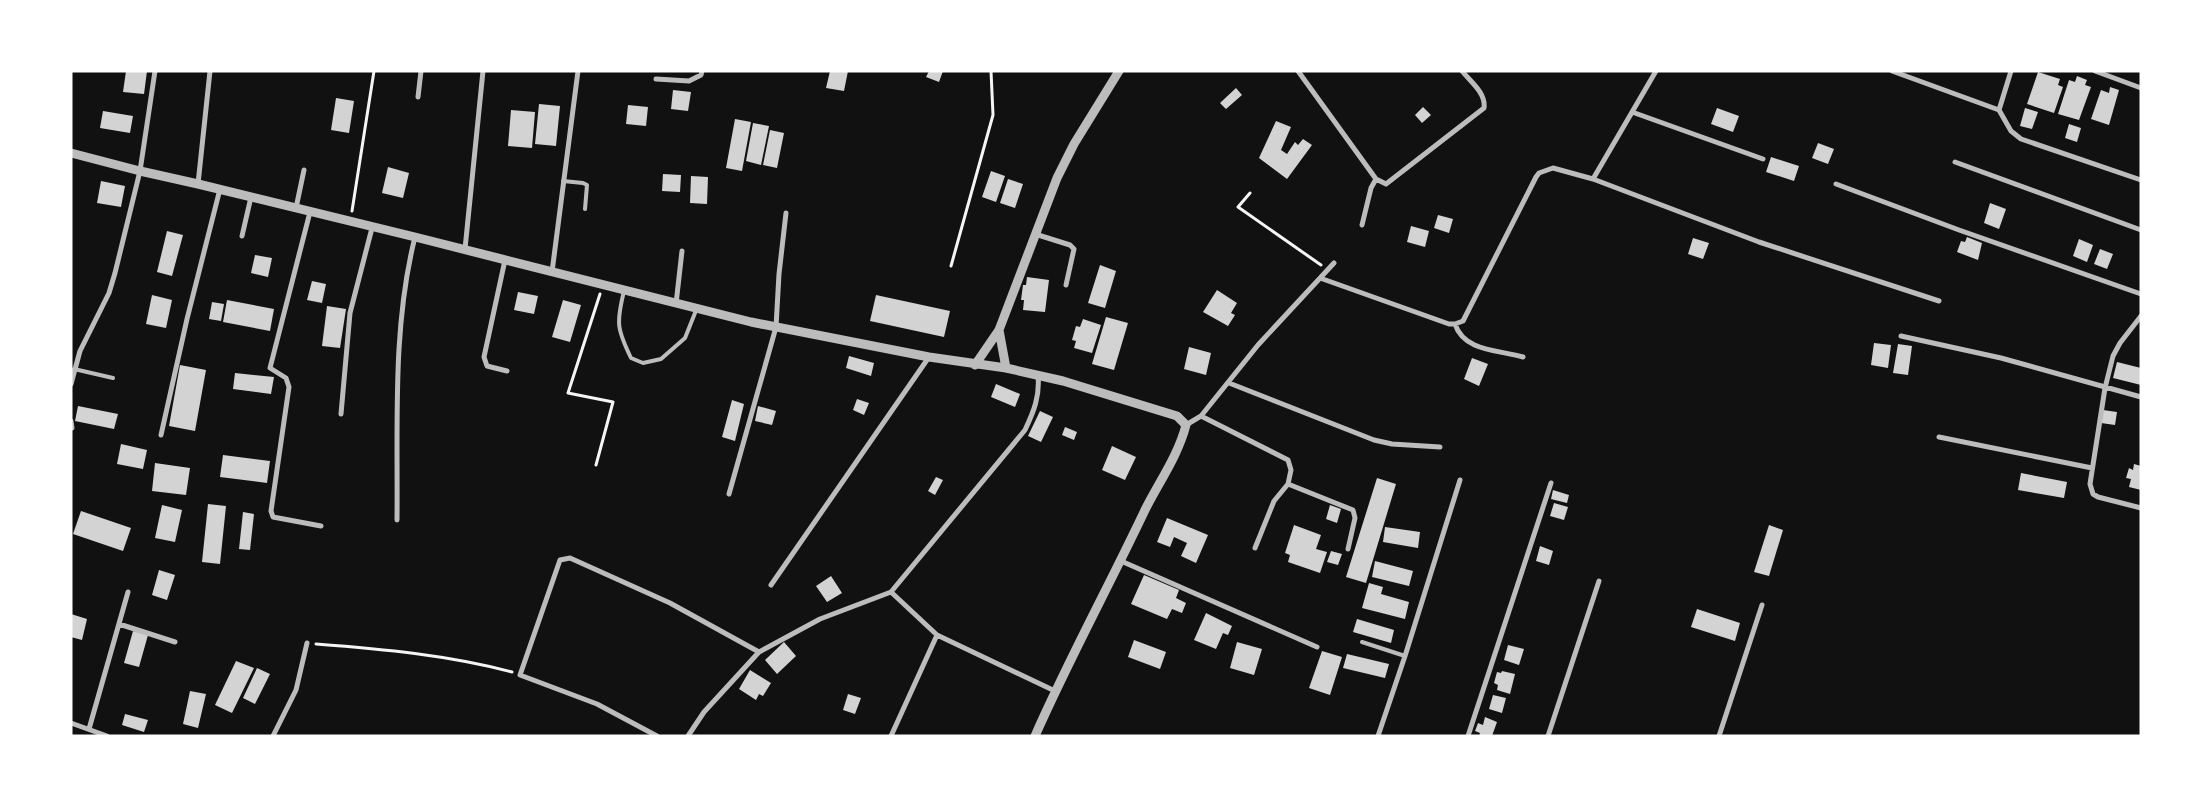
<svg xmlns="http://www.w3.org/2000/svg" width="2212" height="807" font-family="'Fira Sans',sans-serif">
<style>
.building{fill:#d3d3d3}
.lines{fill:none;stroke-linecap:round;stroke-linejoin:round}
.path{stroke:#f5f5f5;stroke-width:3}
.service{stroke:#bcbcbc;stroke-width:4}
.minor{stroke:#bcbcbc;stroke-width:5}
.tertiary{stroke:#bcbcbc;stroke-width:9}
</style>
<rect width="100%" height="100%" fill="#111"/>
<path class="building" d="M126 71H147L144 94 123 92Z
M830 71H848L844 91 826 88Z
M929 71H943L939 82 926 77Z
M2038 72 2060 79 2058 85 2063 87 2054 113 2027 104Z
M2077 76 2087 80 2085 85 2091 87 2079 120 2058 114 2069 80 2075 82Z
M2110 87 2119 90 2109 125 2091 119 2101 90 2109 93Z
M1236 88 1242 95 1226 109 1220 103Z
M673 90 691 92 688 111 671 109Z
M336 98 354 101 349 133 331 130Z
M539 104 560 106 556 146 535 144Z
M628 105 648 107 646 126 626 124Z
M1423 107 1431 115 1422 123 1415 115Z
M1717 108 1739 116 1733 132 1711 124Z
M2025 108 2038 112 2032 129 2020 126Z
M511 110 535 112 532 148 508 146Z
M103 111 133 116 130 133 100 128Z
M735 119 751 122 742 171 726 168Z
M1276 121 1291 127 1281 150 1287 154 1295 142 1298 145 1303 139 1312 145 1287 179 1259 158Z
M753 123 769 126 761 165 746 161Z
M2069 124 2081 128 2077 142 2065 138Z
M770 130 784 133 777 168 763 165Z
M1818 143 1834 149 1828 164 1812 158Z
M1771 157 1799 166 1794 181 1766 172Z
M388 167 409 173 403 198 382 193Z
M991 171 1005 176 996 202 982 197Z
M663 174 681 175 680 192 662 191Z
M691 176 708 177 707 204 690 203Z
M1008 179 1023 184 1015 208 1000 203Z
M101 181 125 186 121 207 97 203Z
M1990 203 2006 209 1999 229 1984 223Z
M1438 215 1453 219 1449 233 1434 228Z
M1411 226 1429 231 1425 247 1407 242Z
M167 231 183 235 172 276 157 272Z
M1967 237 1982 243 1978 260 1957 252 1961 241 1965 242Z
M1693 238 1709 243 1703 259 1688 254Z
M2079 239 2093 245 2087 262 2073 256Z
M2100 249 2113 254 2107 269 2094 264Z
M255 255 272 258 268 277 251 273Z
M1100 265 1116 271 1105 308 1088 303Z
M1027 277 1049 280 1045 312 1023 310 1024 300H1021L1023 285H1026Z
M312 281 326 284 322 303 307 300Z
M1217 290 1237 303 1231 313 1235 315 1228 326 1203 312Z
M518 292 538 296 534 314 514 310Z
M152 295 172 300 166 328 146 324Z
M876 295 950 311 944 337 870 321Z
M227 300 274 309 270 331 223 322Z
M563 300 581 305 570 342 552 337Z
M212 302 224 304 221 321 209 319Z
M327 306 346 309 340 348 322 346Z
M1106 317 1128 323 1114 370 1092 364Z
M1083 319 1101 325 1092 353 1074 348 1076 341 1072 340 1076 326 1080 327Z
M1874 343 1891 345 1888 368 1871 365Z
M1898 344 1912 346 1908 375 1893 373Z
M1189 347 1211 353 1206 375 1184 369Z
M849 356 874 363 871 376 846 368Z
M1472 358 1488 364 1479 386 1464 379Z
M2117 362 2141 368V385L2113 378Z
M180 365 206 370 195 431 169 426Z
M235 373 274 377 271 394 233 389Z
M996 384 1020 394 1015 407 991 397Z
M857 399 869 403 864 415 853 410Z
M732 400 744 404 735 441 722 437Z
M78 406 118 414 114 429 75 421Z
M758 406 776 411 772 425 755 421Z
M2103 410 2117 412 2115 425 2101 423Z
M1040 411 1053 417 1041 442 1028 436Z
M1065 427 1077 432 1074 440 1062 435Z
M121 444 147 450 143 469 117 464Z
M1112 446 1136 457 1125 480 1102 470Z
M223 455 270 461 267 483 220 477Z
M155 463 190 468 186 495 152 491Z
M2134 464 2141 466V490L2129 487 2131 479 2126 478 2129 468 2133 470Z
M2021 473 2067 482 2064 498 2018 490Z
M936 477 943 480 935 495 928 491Z
M1377 478 1396 484 1366 583 1346 577Z
M1553 490 1569 495 1567 503 1551 499Z
M1554 503 1568 507 1564 520 1550 516Z
M208 504 226 506 220 564 202 562Z
M162 505 182 510 175 542 155 538Z
M1330 505 1341 509 1337 523 1326 519Z
M81 511 131 528 123 551 73 534Z
M243 512 254 514 250 550 239 549Z
M1167 518 1208 535 1196 563 1181 556 1187 543 1174 537 1170 547 1157 542Z
M1294 525 1321 535 1316 549 1327 552 1320 573 1288 562 1290 555 1285 553Z
M1769 525 1783 530 1769 576 1754 572Z
M1385 527 1420 532 1418 548 1383 542Z
M1540 546 1553 551 1549 565 1536 561Z
M1331 551 1342 554 1338 565 1327 562Z
M1375 561 1413 571 1409 586 1372 577Z
M159 570 175 575 167 600 152 595Z
M1144 575 1179 590 1176 598 1186 603 1182 613 1172 609 1167 619 1131 604Z
M831 576 842 593 827 602 816 586Z
M1369 583 1383 587 1381 594 1409 602 1405 619 1362 608Z
M1697 609 1740 623 1735 641 1691 627Z
M1206 613 1232 626 1228 635 1223 633 1216 649 1194 640Z
M71 614 87 619 82 640 71 637Z
M1357 619 1394 630 1391 643 1353 632Z
M133 631 148 635 139 667 124 663Z
M1134 640 1166 652 1160 669 1128 657Z
M784 642 796 656 777 674 765 660Z
M1237 642 1262 649 1254 675 1230 668Z
M1508 645 1524 649 1519 665 1504 660Z
M1322 651 1342 657 1330 695 1309 688Z
M1347 654 1389 664 1385 678 1343 668Z
M236 661 254 668 232 713 215 705Z
M257 668 270 674 255 704 243 698Z
M750 670 771 683 763 696 759 694 756 700 739 689Z
M1502 671 1515 674 1510 694 1497 690 1498 685 1494 683 1497 672 1501 673Z
M190 691 206 694 198 728 183 724Z
M848 694 861 698 855 714 843 710Z
M1493 695 1506 698 1502 713 1489 709Z
M125 714 148 720 144 732 122 725Z
M1485 717 1497 722 1492 736H1479L1480 733 1475 731 1478 723 1483 725Z"/>
<g class="lines">
<path class="path" d="M1250 193 1238 207 1321 265
M352 211 374 71
M951 266 993 115 991 71
M596 465 613 402 568 393 600 294
M316 644C382 649 448 655 512 672"/>
<path class="service" d="M563 181 583 183 587 185 585 209
M624 291C616 323 617 329 631 358L643 363 661 359 685 338 697 308
M74 369 113 378
M1362 642 1405 656"/>
<path class="minor" d="M1298 71 1376 179 1386 184 1484 108C1486 93 1471 82 1462 71
M1892 71 1999 110
M2011 71 1999 110 2011 131 2021 139 2141 180
M2095 71 2141 88
M656 79 689 81 701 75 702 71
M418 97 421 71
M1632 112 1763 159
M1955 162 2141 230
M1593 179 1656 71
M198 184 210 71
M1836 184 1959 230 2141 294
M296 208 304 170
M310 212 270 368 286 378 289 387 271 511 273 517 321 526
M1362 225 1371 188 1376 179
M1035 234 1070 245 1074 249 1066 285
M242 236 251 197
M465 249 483 71
M505 260 484 357 487 366 507 371
M552 272 578 71
M1320 278 1449 324H1455L1463 321 1536 177 1539 173 1553 168 1593 179 1759 242 1939 301
M676 304 682 251
M2141 316 2120 343 2113 356 2105 388 2090 484 2093 494 2098 497 2141 508
M1455 324C1464 352 1500 350 1523 357
M1901 336 2001 358 2141 397
M1229 383 1374 440 1392 444 1440 447
M71 384 80 351 109 293 115 273 140 171 155 71
M341 414 350 313 372 228
M1201 416 1288 460 1291 470 1288 484 1353 510 1355 518 1348 549
M71 421 72 428
M1186 425 1201 416 1258 345 1334 263
M161 435 187 319 220 189
M1939 437 2092 468
M729 494 776 327 779 274 786 213
M397 520C398 426 392 328 415 237
M1255 548 1274 501 1288 484
M1121 561 1317 647
M771 585 929 357
M891 592 937 635 1055 691
M119 624 175 642
M71 723 107 736
M89 729 128 592
M273 736 296 690 307 643
M657 736 597 704 520 675 560 560 570 558 670 603 759 652
M688 736 704 712 759 652 820 619 891 592 1025 430C1034 411 1040 396 1038 375
M891 736 937 635
M1378 736 1405 656 1460 480
M1468 736 1551 483
M1548 736 1599 581
M1719 736 1762 605"/>
<path class="tertiary" d="M71 153 140 171 198 184 415 237 751 322 929 357 1006 368 1063 381 1177 416 1186 425C1178 456 1159 482 1145 510 1109 586 1069 659 1035 736
M999 330 1006 368
M975 365 999 330 1057 178 1074 144 1119 71"/>
</g>
<rect width="2212" height="807" fill="none" stroke="#ffffff" stroke-width="145"/>
</svg>
